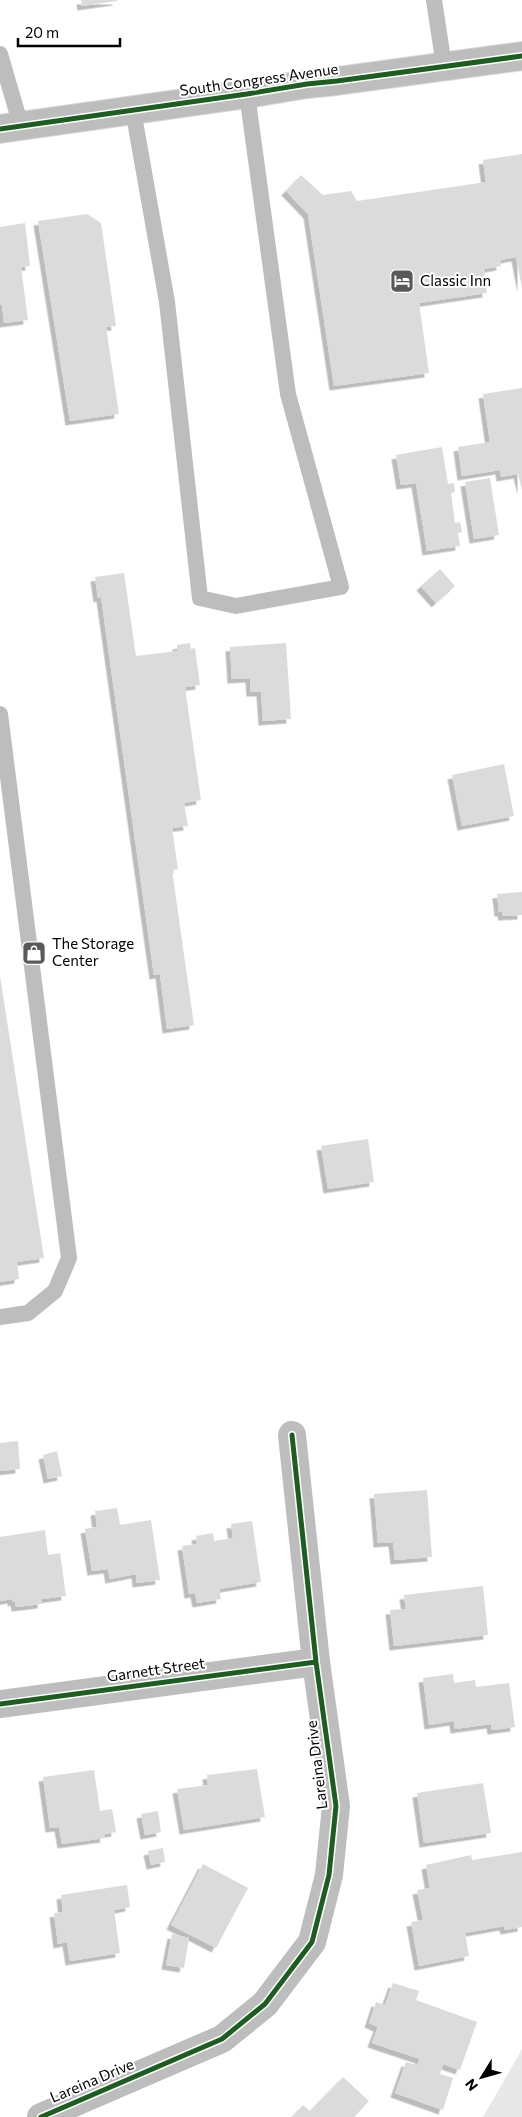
<svg xmlns="http://www.w3.org/2000/svg" width="522" height="2117" font-family="Commissioner,sans-serif">
<style>
.green{fill:#e8e8e8}
.building{fill:#dbdbdb;filter:url(#shadow)}
.lines{fill:none;stroke-linecap:round;stroke-linejoin:round}
.primary-casing{stroke:#dbdbdb;stroke-width:30}
.service{stroke:#bdbdbd;stroke-width:16}
.minor{stroke:#bdbdbd;stroke-width:28}
.primary{stroke:#bdbdbd;stroke-width:28}
.cycleway-casing{stroke:#fff;stroke-width:8}
.cycleway{stroke:#1b5e20;stroke-width:5}
.labels{text-anchor:middle;stroke-width:4;stroke-linejoin:round;paint-order:stroke}
.street-label{font-size:15px;fill:#000;stroke:#fff}
.poi-label{font-size:15px;fill:#000;stroke:#fff;text-anchor:start}
</style>
<defs>
<filter id="shadow"><feDropShadow dx="-4.5" dy="4.5" stdDeviation="0" flood-color="#0004"/></filter>
</defs>
<rect width="100%" height="100%" fill="#fff"/>
<path class="green" d="M522 2049V2117H483Z"/>
<path class="building" d="M81 0H117V1L82 6Z
M522 154V288L516 257 500 260 501 266 484 269 487 293 419 303 429 373 334 386 308 214 286 191 301 175 323 195 351 191 357 201 486 182 483 160Z
M87 214 101 223 116 326 106 327 119 414 70 421 38 221Z
M25 223 30 266 21 267 28 320 4 323 2 304 0 305V227Z
M522 388V490L518 474 501 477 500 470 462 476 458 447 490 442 483 394Z
M442 447 448 484 454 483 455 492 451 493 455 523 460 522 462 532 458 533 460 546 427 551 416 483 401 485 396 455Z
M490 478 499 535 474 539 465 482Z
M440 569 455 586 436 603 421 586Z
M124 573 136 656 177 651V645L190 643 191 649 195 648 200 685 185 687 201 800 184 803 188 826 172 828 178 869 172 870 194 1025 167 1029 160 974 154 975 101 597 98 598 95 577Z
M286 643 291 719 263 721 261 692H251L250 678 232 679 230 647Z
M504 764 514 816 462 826 452 775Z
M522 892V915L503 916 502 912H499L497 894Z
M0 976 44 1258 17 1262 19 1279 0 1282Z
M368 1139 374 1182 328 1189 321 1146Z
M18 1441 20 1469 0 1471V1443Z
M57 1451 62 1476 48 1479 43 1455Z
M427 1490 432 1557 395 1560 393 1542 378 1543 374 1494Z
M117 1508 120 1525 151 1520 160 1580 137 1583 136 1574 110 1579 108 1569 92 1571 85 1529 97 1527 95 1511Z
M252 1521 261 1582 219 1589 221 1599 197 1603 195 1593 189 1594 182 1546 197 1544 196 1536 213 1533 214 1541 233 1538 231 1524Z
M45 1530 48 1555 60 1553 66 1596 42 1599V1604L16 1607 15 1601 12 1602V1599L0 1601V1537Z
M483 1586 488 1635 394 1646 390 1610 406 1609 404 1595Z
M453 1674 454 1683 475 1680 476 1687 509 1683 515 1727 492 1730 491 1724 455 1729 454 1721 429 1725 423 1678Z
M257 1769 265 1817 184 1830 177 1789 208 1785 207 1775Z
M94 1770 100 1811 112 1809 116 1832 104 1834 105 1838 62 1844 59 1827 50 1828 43 1777Z
M483 1783 491 1833 424 1843 417 1793Z
M158 1811 161 1832 145 1835 141 1814Z
M163 1848 165 1862 151 1865 148 1851Z
M522 1852V1927L505 1930 504 1926 465 1933 469 1956 419 1966 411 1922 423 1920 417 1890 430 1888 426 1865 471 1855 472 1860Z
M203 1864 248 1888 216 1948 171 1925Z
M127 1885 130 1907 114 1910 120 1953 70 1961 67 1942 58 1944 54 1913 63 1912 61 1895Z
M172 1934 189 1938 184 1968 166 1965Z
M393 1983 419 1991 416 2000 477 2022 460 2070 443 2064 440 2074 453 2078 443 2110 395 2093 406 2062 417 2065 420 2059 372 2043 378 2027 369 2023 376 2002 385 2005Z
M343 2077 369 2101 354 2117H292L303 2105 310 2111Z"/>
<g class="lines">
<g class="primary-casing">
<path id="primary" d="M0 129 247 94 307 84 337 81 522 56"/>
</g>
<path class="service" d="M434 0 444 66
M0 54 21 126
M133 110 167 302 200 598 236 606 341 587 288 394 247 94
M0 714 69 1258 55 1291 28 1313 0 1317"/>
<path class="minor" d="M0 1704 316 1662
M41 2117 222 2039 265 2004 312 1942 329 1875 336 1806 316 1662 292 1435"/>
<use href="#primary" class="primary"/>
<g class="cycleway-casing">
<path id="cycleway" d="M0 129 247 94 307 84 337 81 522 56
M0 1704 316 1662
M41 2117 222 2039 265 2004 312 1942 329 1875 336 1806 316 1662 292 1435"/>
</g>
<use href="#cycleway" class="cycleway"/>
</g>
<defs>
<g id="hotel-square" transform="scale(1.25)"><rect x="-9" y="-9" width="18" height="18" rx="4" fill="#595959" stroke="#fff"/><path d="M-6-4.5h1.5V1H6V5H4.5V3h-9V5H-6ZM-4 0a1.8 1.8 0 1 1 3.6 0ZM.5 0V-2.5h3Q6-2.5 6 0Z" fill="#fff"/></g>
<g id="shop-square" transform="scale(1.25)"><rect x="-9" y="-9" width="18" height="18" rx="4" fill="#595959" stroke="#fff"/><path d="M-5-2.5h2.3a2.7 3.5 0 0 1 5.4 0H5L5.5 6h-11ZM-1.5-2.5h3a1.5 2.3 0 0 0-3 0Z" fill="#fff"/></g>
</defs>
<g fill-rule="evenodd">
<use href="#hotel-square" x="402" y="281"/>
<use href="#shop-square" x="34" y="953"/>
</g>
<g class="labels">
<g class="street-label">
<text transform="translate(259 80) rotate(-8)" y="5">South Congress Avenue</text>
<text transform="translate(156 1670) rotate(-8)" y="5">Garnett Street</text>
<text transform="translate(317 1765) rotate(-97)" y="5">Lareina Drive</text>
<text transform="translate(92 2081) rotate(-23)" y="5">Lareina Drive</text>
</g>
<g class="poi-label">
<text x="420" y="286">Classic Inn</text>
<text x="52" y="949">The Storage<tspan x="52" dy="17">Center</tspan></text>
</g>
</g>
<g transform="translate(482 2077) rotate(233)" stroke="#ffffff" stroke-width="4" paint-order="stroke">
<path d="M0-4L9 19L0 12L-9 19Z" fill="#000000"/>
<text y="-8" font-size="14" font-weight="bold" text-anchor="middle" fill="#000000">N</text>
</g>
<path d="M18 38v8h102v-8" fill="none" stroke="#000000" stroke-width="2.5"/>
<text x="25" y="38" font-size="15" fill="#000000" stroke="#ffffff" stroke-width="4" paint-order="stroke">20 m</text>
</svg>
